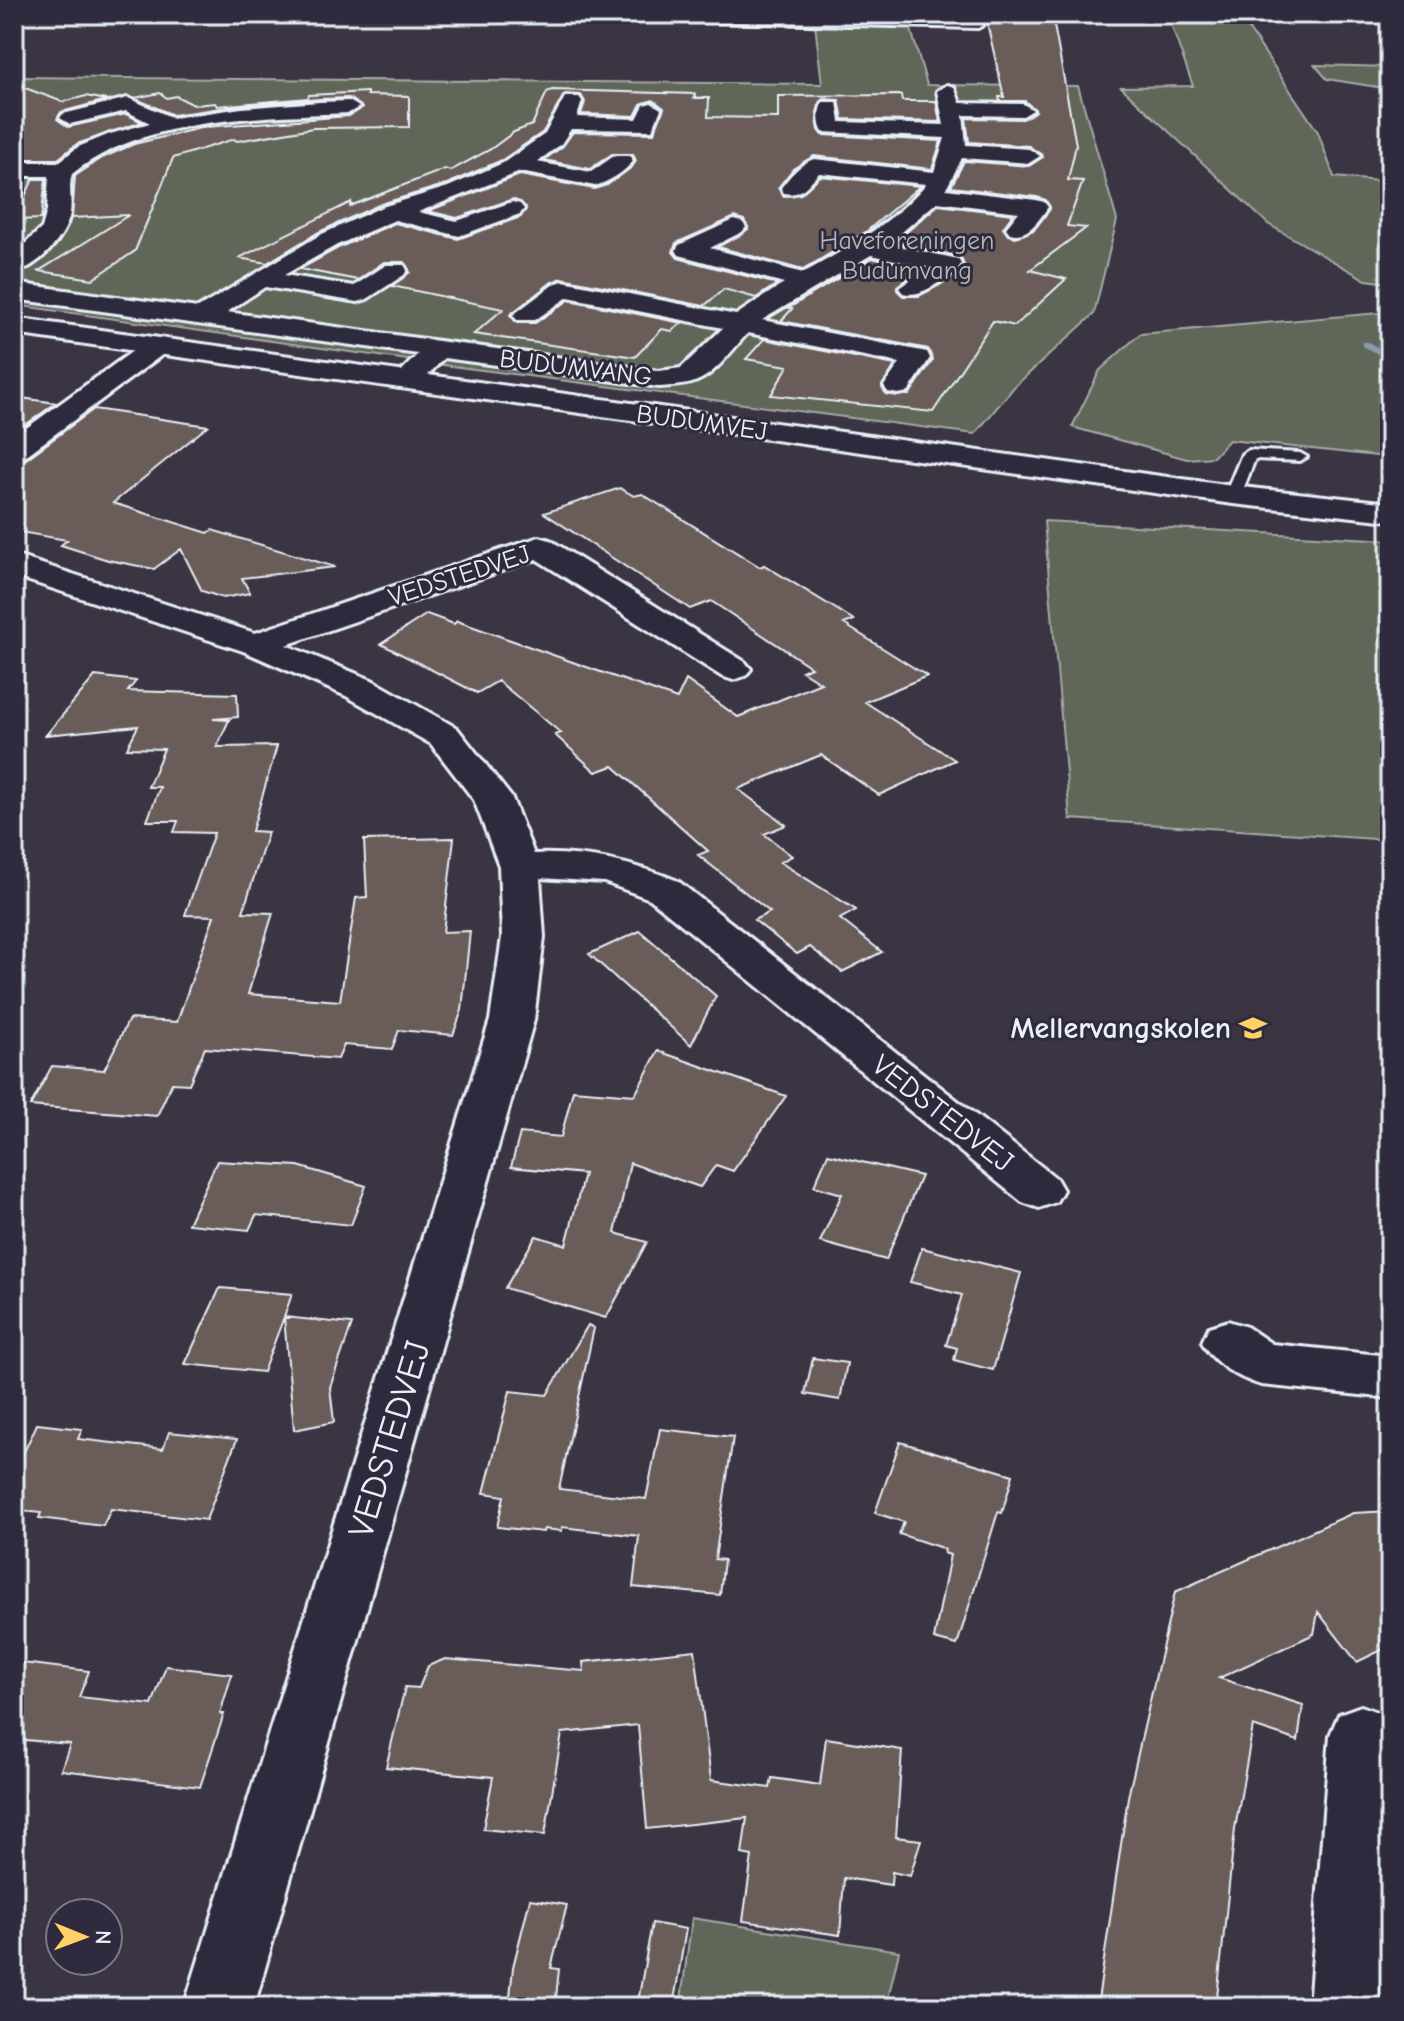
<svg xmlns="http://www.w3.org/2000/svg" width="1404" height="2021" font-family="'Comic Neue',sans-serif">
<style>
.green{fill:#606659;stroke:#a4aca8;stroke-width:2}
.lines{fill:none;stroke-linecap:round;stroke-linejoin:round}
.stream{fill:#8c9aab;fill-rule:evenodd}
.building{fill:#6a5b58;stroke:#e8f1f8;stroke-width:2}
.lane-casing{stroke:#e8f1f8;stroke-width:6}
.street-casing{stroke:#e8f1f8;stroke-width:6}
.secondary-casing{stroke:#e8f1f8;stroke-width:6}
.lane{fill:#2f2a3d;fill-rule:evenodd}
.street{fill:#2f2a3d;fill-rule:evenodd}
.secondary{fill:#2f2a3d;fill-rule:evenodd}
.labels{text-anchor:middle;stroke-width:6;stroke-linejoin:round;paint-order:stroke}
.far-park-label{font-size:26px;fill:#b2b9b8;stroke:#2f2a3d}
.far-street-label{font-size:26px;fill:#e8f1f8;stroke:#2f2a3d}
.poi-label{font-size:30px;font-weight:bold;fill:#e8f1f8;stroke:#2f2a3d;text-anchor:end}
.street-label{font-size:30px;fill:#e8f1f8;stroke:#2f2a3d}
.near-street-label{font-size:36px;fill:#e8f1f8;stroke:#2f2a3d}
</style>
<rect width="100%" height="100%" fill="#3b3442"/>
<filter id="ink" filterUnits="userSpaceOnUse"><feTurbulence type="fractalNoise" baseFrequency=".0125" numOctaves="2"/><feDisplacementMap in="SourceGraphic" scale="16" xChannelSelector="R" yChannelSelector="G"/><feConvolveMatrix kernelMatrix="1 2 1 2 8 2 1 2 1" color-interpolation-filters="sRGB"/></filter>
<g filter="url(#ink)">
<path class="green" d="M1168 16H1240L1318 132 1334 177 1390 182V283L1366 280 1268 224 1121 87 1193 86Z
M815 24 910 26 927 85 1078 86 1117 220 1094 314 1014 387 975 434 443 365 14 305V77L822 84Z
M1315 65 1390 67V89L1327 79Z
M1390 312V470L1386 457 1229 440 1213 457 1187 459 1072 427 1100 370 1140 334Z
M1044 521 1390 540V840L1070 819Z
M692 1918 899 1951 886 2007H680Z"/>
<g class="lines">
<path class="stream" d="M1362 342H1368L1390 354V360L1362 346Z"/>
</g>
<path class="building" d="M985 14H1052L1076 145 1068 180 1083 181 1067 226 1086 228 1030 270 1066 279 1015 326 993 321 933 412 771 395 788 366 746 359 764 339 895 365 882 388 887 395H909L933 360 928 349 781 321 792 309 789 308 872 258 921 269 897 286V290L903 296H919L940 285 961 271 964 266 961 257 895 242 938 205 1013 214 1003 228 1008 235 1016 237 1034 230 1050 209 1046 200 1037 197 951 187 964 161 1029 166 1043 157 1029 146 969 142 966 118 1023 119 1036 111 1025 101H1000L999 97H1004Z
M14 84 63 102 86 96 106 100 61 112 57 119 68 127 126 114 142 122 77 144 58 159H14V129L23 125 14 123Z
M552 90 695 94 694 98H709L708 117 778 118V96L901 95 902 101H936L940 122 843 119 839 100 823 99 817 112 819 130 823 135 941 141 932 169 814 156 793 169 778 188 784 196 801 194 820 176 920 186 867 231 803 270 718 247 748 229 744 220 735 217 676 243 673 252 678 258 777 284 756 298 724 289 704 306 562 278 552 282 510 315 517 323H535L569 300 682 323 672 331 662 329 635 357 474 334 503 309 392 286 410 272 404 262H384L358 280 300 269 338 248 395 223 458 239 521 217 526 207 513 199 457 218 428 211 520 175 594 189 607 185 632 167 636 161 633 154H612L590 169 544 160 563 146 573 132 654 133 664 108 653 100 641 104 635 116 581 114 585 102 581 95 565 94 543 132 502 160 447 184 381 204 319 232 267 263 239 258 351 202 350 206 445 169 450 171 491 149 514 132 532 125 547 92Z
M367 92V95L409 96V127L313 128 237 141 234 139 173 158 135 251 93 279 39 271 129 215 72 218 75 176 102 158 134 144 205 127 349 116 362 108 349 98 320 99 242 105 173 115 134 98 160 93 167 98 176 96 194 105 215 103 217 106 308 98 309 95Z
M33 179H46L41 219 14 220Z
M14 397 56 403 14 433Z
M94 409 208 426 113 503 208 533 212 530 335 567 242 578 250 593 223 598 202 591 181 549 154 569 108 560 61 545 67 540 14 531V463L26 459Z
M620 488 634 496 642 494 760 567 764 565 854 620 844 624 927 676 865 702 955 760 879 795 821 755 738 789 786 825 764 834 792 856 780 862 856 910 840 919 882 952 842 972 810 947 797 954 754 920 770 912 698 855 708 851 613 766 596 772 555 735 561 733 498 681 477 693 381 644 427 614 454 624 457 621 677 699 686 680 738 717 821 683 802 671 811 667 711 601 690 609 544 513Z
M95 676 136 681 128 691 237 694 238 717 213 719 229 720 217 747 277 746 252 831 268 832 243 912 273 913 248 994 340 1001 356 898 367 897 364 840 454 838 443 932 470 931 462 1010 453 1035 399 1030 392 1049 344 1045 338 1059 205 1048 189 1084 172 1083 157 1116 30 1106 52 1066 104 1070 129 1019 177 1022 214 916 185 915 214 833 174 832 178 821H147L160 787H148L164 749 127 748 138 726 46 735Z
M640 931 716 996 691 1045 589 954Z
M658 1051 786 1096 733 1171 716 1165 700 1187 630 1163 615 1233 647 1242 606 1318 505 1288 536 1236 566 1245 584 1174 511 1167 520 1133 561 1137 573 1090 635 1095Z
M828 1154 921 1176 886 1260 820 1242 842 1194 814 1186Z
M217 1161 298 1166 366 1186 351 1225 256 1215 249 1230 188 1224Z
M922 1248 1021 1273 993 1370 954 1360 957 1348 946 1345 962 1295 910 1282Z
M220 1288 292 1294 284 1317 352 1324 330 1387 334 1422 294 1430 284 1317 263 1372 185 1364Z
M588 1325 594 1328 559 1489 646 1499 660 1429 733 1437 715 1559 724 1560 720 1595 633 1587 639 1536 562 1527V1531L544 1529 543 1532 497 1527 504 1496 484 1493 510 1391 547 1395Z
M813 1358 847 1363 840 1400 805 1394Z
M37 1424 82 1429 78 1439 163 1449 169 1432 237 1439 206 1520 111 1509 103 1526 39 1518 41 1513 14 1510V1473Z
M900 1442 1013 1475 1002 1513 998 1512 957 1645 934 1639 950 1555 944 1553 945 1549 899 1534 904 1522 875 1513Z
M1390 1511V1646L1357 1662 1318 1612 1314 1634 1219 1678 1303 1705 1298 1741 1253 1726 1235 1829 1216 2007H1097L1128 1797 1175 1592 1353 1513Z
M695 1650 711 1780 770 1788 772 1778 820 1785 826 1738 902 1750 896 1837 921 1840 910 1876 892 1872 891 1885 844 1878 840 1935 743 1921 752 1856 742 1854 747 1818 647 1829 638 1725 562 1733 545 1835 483 1829 493 1777 386 1767 405 1687 419 1688 428 1666 445 1659 584 1671 583 1662Z
M14 1662 89 1671 79 1697 152 1705 166 1666 232 1674 220 1714H224L200 1787 61 1770 70 1744 14 1739Z
M530 1899 567 1905 551 1968 559 1969 555 2007H509L513 1967Z
M652 1923 686 1929 673 2007H637Z"/>
<g class="lines">
<g class="lane-casing">
<path id="lane" d="M593 14 973 22 972 14H982L983 25 978 28 590 19Z
M1249 450 1300 453 1307 457 1300 461 1255 459 1241 495 1238 498H1228L1225 495 1242 454Z"/>
</g>
<g class="street-casing">
<path id="street" d="M947 85 954 87 960 103 1023 104 1033 110 1023 116 963 115 966 145 1029 149 1040 156 1029 163 962 158 946 189 1036 200 1044 202 1048 207C1038 221 1028 238 1010 233L1006 228 1019 212 937 202 888 244 958 259 961 264 958 269C941 280 923 298 903 293L899 288 928 267 871 255 762 320 927 352 930 358 908 392 898 394 888 392 884 386 900 363 748 333C733 348 717 373 697 381 686 386 671 386 659 387L444 358C430 372 418 392 396 387L392 381 418 354 14 299V283L198 308 320 235 382 207 448 187 503 163 545 134 565 97H579L582 101 577 117 637 119 644 105 651 103 661 109 652 130 571 129 561 144 537 162 591 172 614 156H630L633 161C625 172 608 182 595 186L520 172 418 212 457 221 512 202 520 204 524 209 520 214 459 236 395 220 337 245 284 275 354 286 386 265H404L407 270 404 275 367 299 358 302 265 287 227 312 659 371 681 368 723 328 568 297 535 320H517L513 315 554 284 563 281 736 315 784 283 679 255 676 250 679 245 734 220 742 222 746 227 742 232 710 248 803 273C848 248 893 223 926 184L819 173C808 184 801 197 784 193L781 188C789 177 801 163 814 159L934 172 945 138 823 132C818 125 818 109 823 102H837L840 122 944 125 937 91Z
M128 98 173 118 242 108 320 102 349 101 359 107 349 113C262 117 142 117 72 174 68 187 72 200 70 213 66 238 38 267 14 273V254L42 228 47 210 49 176H14V162H59L78 147 110 134 150 123 126 111 70 124 60 118 63 114Z
M157 338 166 340 170 346 166 352 24 457 14 460V437L148 340Z
M539 537 550 540 745 662 751 669 745 676 733 680 721 676 536 559 286 645 372 680 457 728 512 798 534 854C585 852 631 862 678 881L1056 1178 1063 1190 1056 1202 1039 1208 1022 1202 650 899 604 882 540 878 544 937 534 1020 254 2007H184L490 1020 502 937 499 866 474 800 431 744 346 696 243 651 14 576V555L255 633Z
M1228 1321 1247 1327 1272 1344 1390 1356V1398L1261 1385C1237 1377 1214 1365 1202 1342L1209 1327Z
M1361 1706 1383 1714 1390 1729 1379 2007H1309L1330 1735 1339 1714Z"/>
</g>
<g class="secondary-casing">
<path id="secondary" d="M14 318 1233 486 1390 503V521L1233 504 14 334Z"/>
</g>
<use href="#lane" class="lane"/>
<use href="#street" class="street"/>
<use href="#secondary" class="secondary"/>
</g>
</g>
<defs>
<g id="school-bare" transform="scale(2.16)"><path d="M0-5L7-2L0 1L-7-2ZM-4 1L0 2.5L4 1V4Q0 6-4 4Z" fill="#ffd166" stroke="#2f2a3d" stroke-width="2.5" paint-order="stroke"/></g>
</defs>
<g fill-rule="evenodd">
<use href="#school-bare" x="1253" y="1028"/>
</g>
<g class="labels">
<g class="far-park-label">
<text x="907" y="249">Haveforeningen<tspan x="907" dy="30">Budumvang</tspan></text>
</g>
<g class="far-street-label">
<text transform="translate(576 367) rotate(7)" y="9">BUDUMVANG</text>
<text transform="translate(702 422) rotate(8)" y="9">BUDUMVEJ</text>
<text transform="translate(459 575) rotate(-18)" y="9">VEDSTEDVEJ</text>
</g>
<g class="poi-label">
<text x="1231" y="1038">Mellervangskolen</text>
</g>
<g class="street-label">
<text transform="translate(943 1113) rotate(38)" y="10">VEDSTEDVEJ</text>
</g>
<g class="near-street-label">
<text transform="translate(388 1439) rotate(-73)" y="13">VEDSTEDVEJ</text>
</g>
</g>
<rect width="1404" height="2021" fill="none" stroke="#2f2a3d" stroke-width="48"/>
<rect x="24" y="24" width="1356" height="1973" fill="none" stroke="#e8f1f8" stroke-width="3" filter="url(#ink)"/>
<g transform="translate(84 1937) rotate(91)"><circle r="38" fill="#2f2a3d" stroke="#797a88" stroke-width="2"/>
<path d="M0-6L14 30L0 20L-14 30Z" fill="#ffd166"/>
<text y="-12" font-size="22" font-weight="bold" text-anchor="middle" fill="#e8f1f8">N</text>
</g>
</svg>
